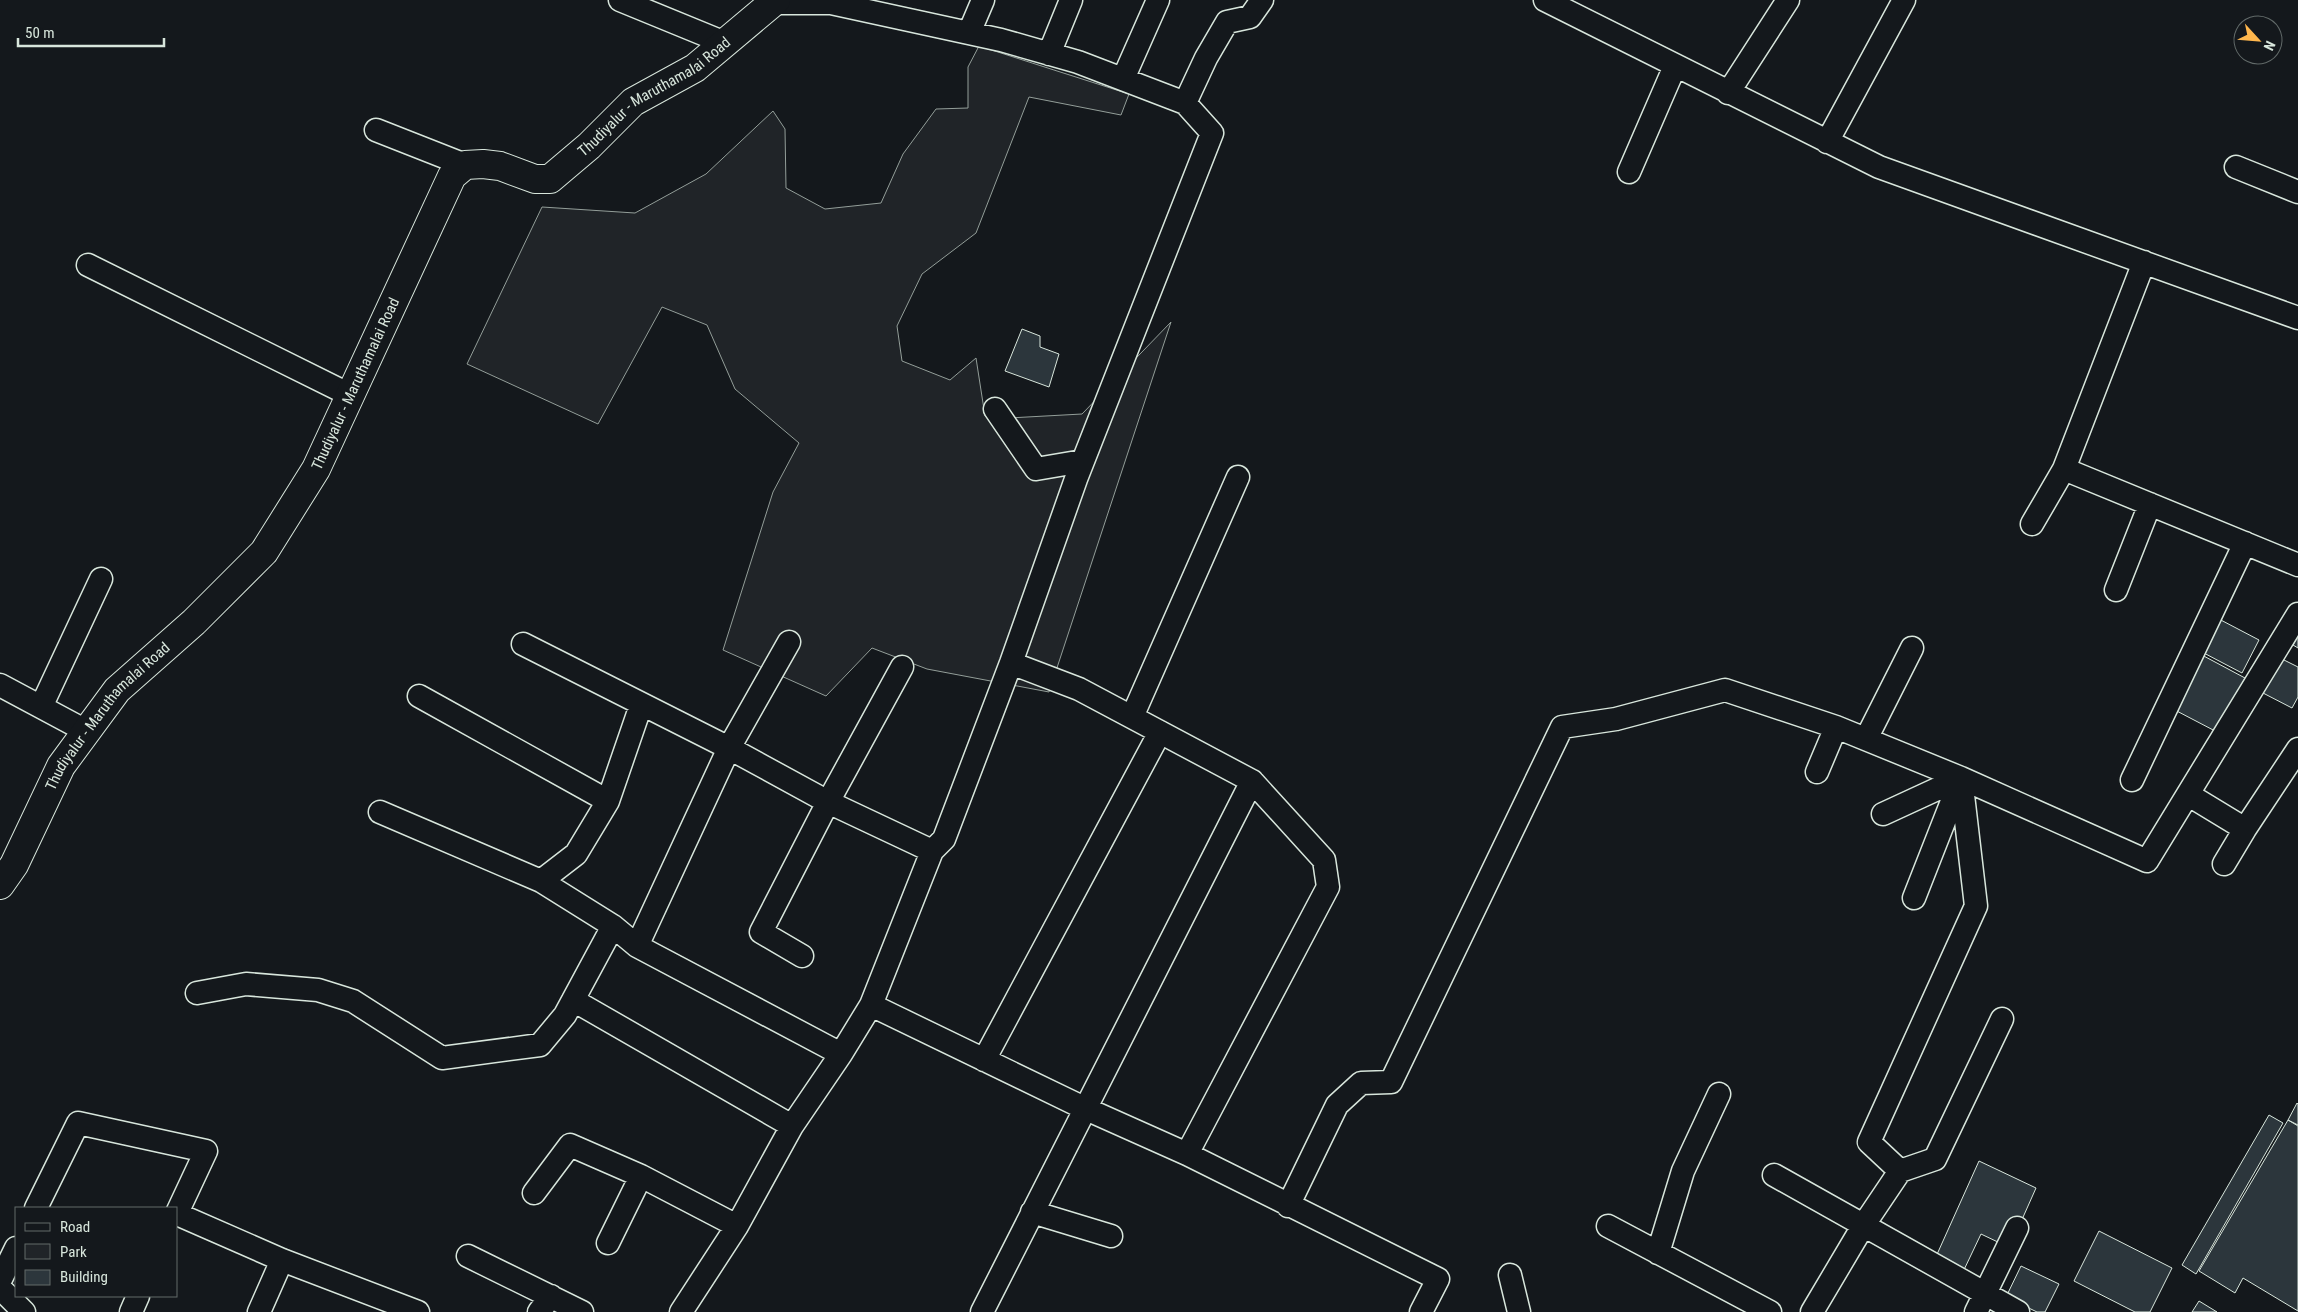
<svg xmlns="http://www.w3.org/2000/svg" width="2298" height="1312" font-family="'Roboto Condensed',sans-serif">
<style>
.green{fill:#202428;stroke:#939e99}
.building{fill:#2c363c;stroke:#d8e6dc}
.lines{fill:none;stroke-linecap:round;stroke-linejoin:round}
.minor-casing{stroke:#d8e6dc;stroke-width:25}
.major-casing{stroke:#d8e6dc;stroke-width:30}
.minor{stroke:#14181c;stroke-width:22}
.major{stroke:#14181c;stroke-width:28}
.labels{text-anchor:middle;stroke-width:4;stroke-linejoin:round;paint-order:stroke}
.street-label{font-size:15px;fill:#d8e6dc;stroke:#14181c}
</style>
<rect width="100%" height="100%" fill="#14181c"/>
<path class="green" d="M979 46 1129 94 1121 115 1029 97 976 233 922 274 897 326 902 361 950 380 976 358 985 416 1009 418 1082 414 1171 322 1049 692 927 669 872 648 826 696 723 650 773 492 799 443 735 389 707 325 662 307 598 424 467 364 542 207 635 213 706 174 773 111 785 129 786 188 825 209 881 203 903 154 936 109 968 108V67Z"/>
<path class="building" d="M1022 329 1040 336V347L1059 354 1049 387 1005 371Z
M2217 618 2259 640 2242 673 2200 651Z
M2298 635V648L2293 645Z
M2200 654 2245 678 2217 732 2171 708Z
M2282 659 2298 667V697L2292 708 2263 693Z
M2297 1103 2298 1104V1125L2288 1120Z
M2269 1115 2283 1123 2196 1274 2182 1265Z
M2288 1120 2298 1126V1311L2243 1278 2235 1293 2199 1271Z
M1979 1161 2036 1188 2020 1224 2002 1244 1981 1234 1962 1274 1934 1261Z
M2099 1231 2172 1268 2150 1312H2135L2074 1281Z
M2021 1266 2059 1284 2045 1312H2037L2006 1297Z
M2199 1301 2217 1312H2192Z"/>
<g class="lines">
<g class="minor-casing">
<path id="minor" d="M620 0 725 43
M1545 0 1879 167 2298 318
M775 3H831
M969 33 983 0
M1049 54 1071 0
M1123 79 1158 0
M1728 93 1788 0
M1185 103 1206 58 1227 22 1250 17 1262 0
M376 130 465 165
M1827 142 1904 0
M2236 167 2298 192
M1629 172 1675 66
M2144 262 2064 469 2298 565
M88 265 350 395
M995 409 1036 469 1083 461
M2032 524 2064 469
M2116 590 2150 504
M523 644 729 748 828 802 932 851
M1011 663 1079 689 1252 781 1324 860 1328 887 1187 1154
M0 685 86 731
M419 696 608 801
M41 707 101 579
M1132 717 1238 477
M1866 739 1912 648
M1817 772 1836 727
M1961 778 1976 906 1869 1142 1900 1171 1935 1159 2002 1019
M2132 780 2245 543
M2189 795 2245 829 2298 749
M380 812 541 881 613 926 637 946 841 1054
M1883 814 1961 778
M2224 864 2245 829
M541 881 576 854 608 801 641 705
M1914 898 1960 781
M637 946 729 748 789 642
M802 956 761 932 828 802 902 667
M197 993 246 984 318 990 353 1001 442 1058 540 1045 565 1015 613 926
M573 1000 792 1126
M871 1005 1084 1108 1187 1154 1438 1279 1421 1312
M984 1060 1160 732
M1774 1175 2018 1312
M534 1193 570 1145 641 1176
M1288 1206 1337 1105 1361 1083 1391 1082 1562 727 1616 719 1725 690 1836 727 1961 778 2147 861 2298 614
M36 1208 78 1123 206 1151 176 1215
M1032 1212 1111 1236
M177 1214 282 1260 418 1312
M1608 1226 1770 1312
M608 1243 641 1176 737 1226
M1658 1253 1683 1171 1719 1094
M468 1256 582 1312
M1510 1275 1519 1312
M0 1281 16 1248
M0 1288 24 1312
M131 1312 138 1296
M259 1312 282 1260
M539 1312 551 1296
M681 1312 737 1226 792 1126 841 1054 871 1005 932 851 944 839 1011 663 1076 479 1212 133 1185 103 1078 62 1001 40 831 3 828 0
M982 1312 1252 781
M1812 1312 1863 1226 1900 1171
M1976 1312 2017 1228"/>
</g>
<g class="major-casing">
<g id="major">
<path id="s1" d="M0 885 14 865 61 766 117 690 194 622 264 552 316 469 452 176 465 165 483 164 500 166 535 179H550L589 146 633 102 695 68 776 0"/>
</g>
</g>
<use href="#minor" class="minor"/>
<use href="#major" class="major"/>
</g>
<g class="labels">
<g class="street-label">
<text dy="5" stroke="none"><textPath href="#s1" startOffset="1089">Thudiyalur - Maruthamalai Road</textPath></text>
<text dy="5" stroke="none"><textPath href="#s1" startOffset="622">Thudiyalur - Maruthamalai Road</textPath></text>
<text dy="5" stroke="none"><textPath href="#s1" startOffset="202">Thudiyalur - Maruthamalai Road</textPath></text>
</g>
</g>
<rect x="15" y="1207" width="162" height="90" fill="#14181c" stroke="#626a69"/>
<rect x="25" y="1223" width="25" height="8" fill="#14181c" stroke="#626a69"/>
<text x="60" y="1232" font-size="15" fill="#d8e6dc">Road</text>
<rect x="25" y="1244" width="25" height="15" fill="#202428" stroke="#626a69"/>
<text x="60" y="1257" font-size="15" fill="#d8e6dc">Park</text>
<rect x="25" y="1270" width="25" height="15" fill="#2c363c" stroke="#626a69"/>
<text x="60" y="1282" font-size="15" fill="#d8e6dc">Building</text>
<g transform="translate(2258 40) rotate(116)"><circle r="24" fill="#14181c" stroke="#626a69"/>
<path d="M0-4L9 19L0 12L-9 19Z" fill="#ffb74d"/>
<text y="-8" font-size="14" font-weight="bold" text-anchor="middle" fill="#d8e6dc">N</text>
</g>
<path d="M18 38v8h146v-8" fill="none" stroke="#d8e6dc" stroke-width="2.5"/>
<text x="25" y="38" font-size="15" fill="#d8e6dc" stroke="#14181c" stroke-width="4" paint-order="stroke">50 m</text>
</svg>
